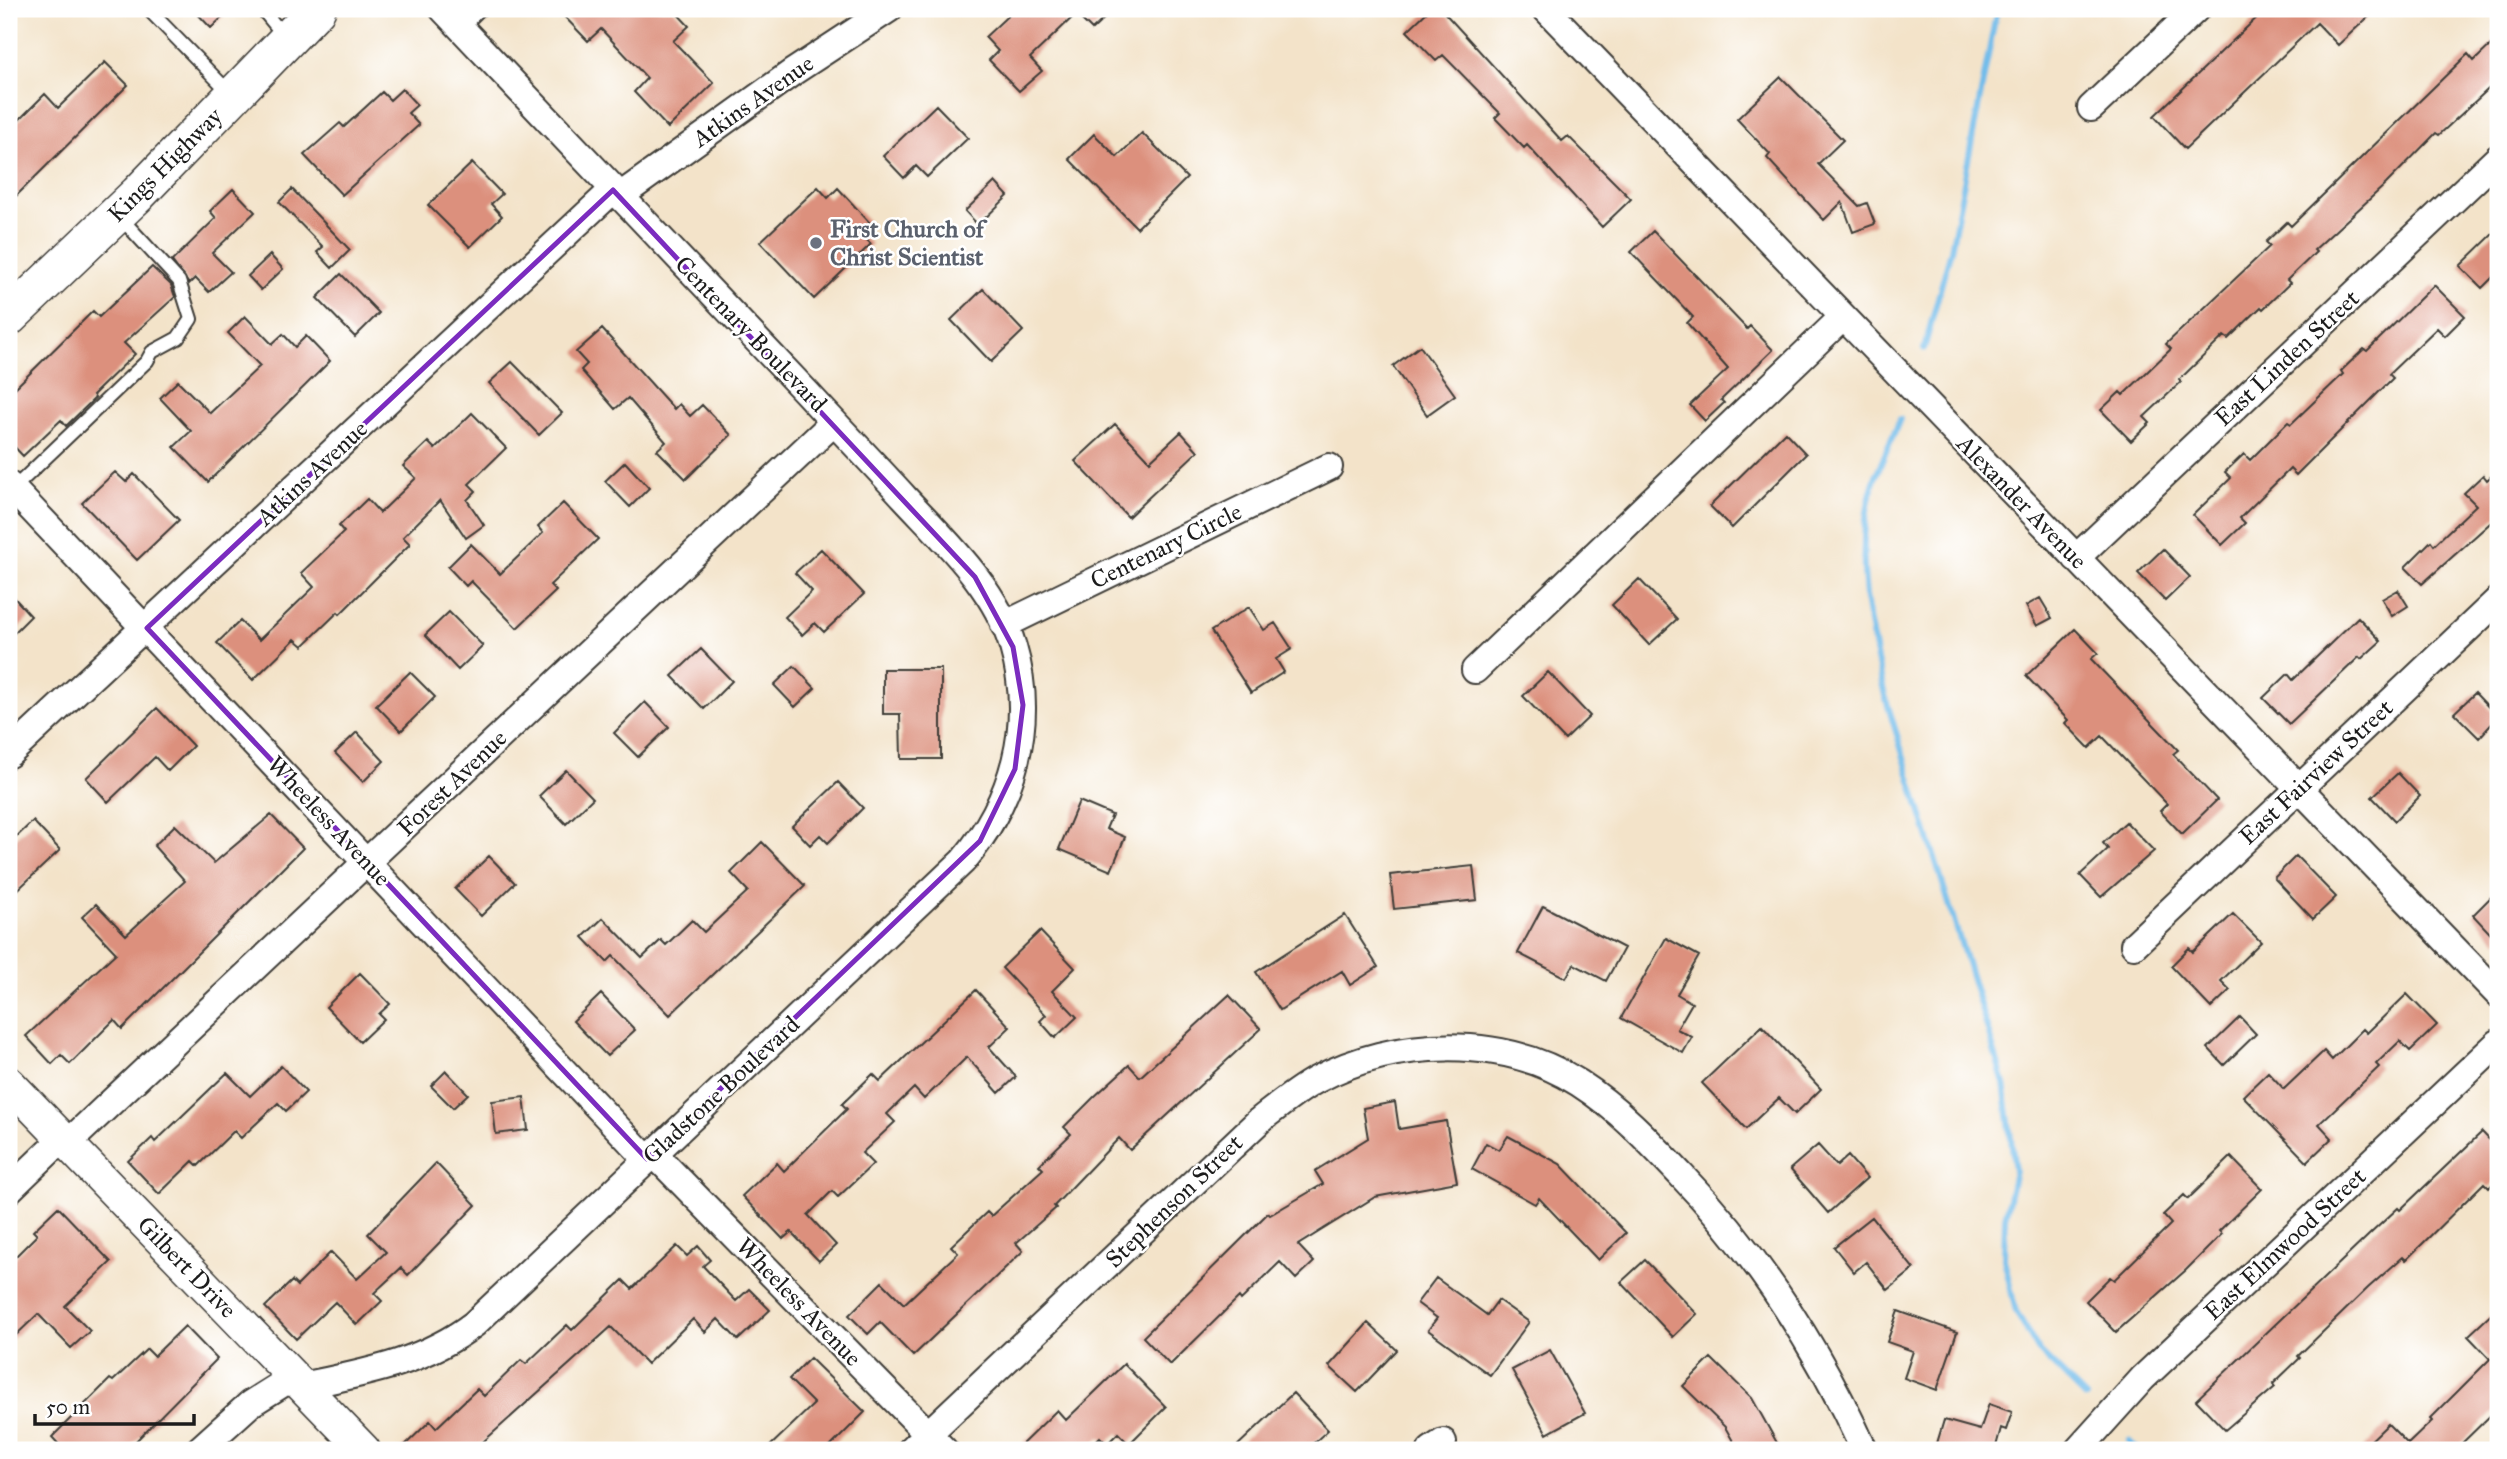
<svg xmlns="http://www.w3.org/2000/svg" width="2507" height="1459" font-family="'IM FELL Great Primer',serif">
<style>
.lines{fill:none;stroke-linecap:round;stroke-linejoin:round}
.stream{stroke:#71bcea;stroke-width:6}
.building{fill:#dc907d}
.service-casing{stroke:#3c3a36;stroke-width:16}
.minor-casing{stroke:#3c3a36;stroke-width:30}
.tertiary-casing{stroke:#3c3a36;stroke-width:35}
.secondary-casing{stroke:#3c3a36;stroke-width:40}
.service{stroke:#fff;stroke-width:12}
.minor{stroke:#fff;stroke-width:26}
.tertiary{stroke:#fff;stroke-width:32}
.secondary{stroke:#fff;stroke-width:37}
.marked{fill:none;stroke:#7b2cbf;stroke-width:5;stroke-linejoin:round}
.worship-dot{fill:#6b7280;stroke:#fff;stroke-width:2.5}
.labels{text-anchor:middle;stroke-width:5;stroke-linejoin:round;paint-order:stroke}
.street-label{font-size:24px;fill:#1c1c1c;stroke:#fff}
.worship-label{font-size:24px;font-weight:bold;fill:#5b616d;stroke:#fff;text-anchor:start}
</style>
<rect width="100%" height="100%" fill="#fff"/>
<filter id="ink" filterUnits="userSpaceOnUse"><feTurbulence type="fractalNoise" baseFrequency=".0143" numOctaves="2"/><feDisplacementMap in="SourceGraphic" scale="14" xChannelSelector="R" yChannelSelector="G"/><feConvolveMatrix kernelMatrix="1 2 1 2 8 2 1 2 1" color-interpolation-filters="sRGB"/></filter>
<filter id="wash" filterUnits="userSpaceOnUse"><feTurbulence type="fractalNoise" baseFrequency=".00686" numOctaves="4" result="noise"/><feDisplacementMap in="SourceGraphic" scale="28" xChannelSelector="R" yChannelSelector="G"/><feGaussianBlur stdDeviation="1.57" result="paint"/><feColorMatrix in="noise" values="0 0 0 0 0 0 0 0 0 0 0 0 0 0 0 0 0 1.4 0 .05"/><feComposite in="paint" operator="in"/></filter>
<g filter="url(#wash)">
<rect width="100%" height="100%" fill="#f3e3c9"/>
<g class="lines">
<path class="stream" d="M1924 349 1951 250 1997 9
M1900 419C1891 442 1879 465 1872 488 1853 556 1870 630 1885 696L2004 1083 2015 1171 2005 1218 2004 1259 2016 1312 2038 1350 2086 1397
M2129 1441 2138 1450"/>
</g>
<g id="blocks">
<path class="building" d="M193 9H231L211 28Z
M557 9H673L689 26 673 41 714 83 668 128 634 92 647 78 601 29 588 41Z
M1015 9H1114L1092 30 1076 14 1030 58 1042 71 1019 91 989 60 998 51 985 37Z
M1430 9H1441L1562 141 1568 136 1631 199 1602 227 1527 145 1524 148 1495 118 1500 113 1443 55 1436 61 1407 31Z
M2266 9H2377L2338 45 2317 23 2185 149 2154 116Z
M2498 38V80L2439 135 2436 133 2386 184 2314 250 2316 252 2287 280 2290 283 2263 309 2261 307 2228 339 2224 336 2179 380 2181 382 2144 417 2150 423 2131 441 2101 410 2120 392 2123 395 2171 349 2166 344 2270 246 2266 242 2287 222 2291 226 2468 54 2474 61Z
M105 62 128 85 9 203V130L45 94 58 108Z
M1781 77 1843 140 1818 164 1859 206 1867 203 1875 224 1853 232 1842 202 1824 220 1767 158 1770 154 1737 119Z
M402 89 417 105 408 113 419 125 342 195 304 155 340 123 344 127 382 92 390 100Z
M936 105 968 138 927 177 916 166 904 178 883 156Z
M1142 133 1187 178 1137 228 1069 159 1094 134 1117 157Z
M472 163 502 194 491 204 502 216 470 247 428 205Z
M995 182 1008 196 978 225 965 211Z
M818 187 828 198 838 188 870 223 860 233 871 244 814 299 760 242Z
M233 189 255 212 212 253 231 272 209 292 195 278 189 284 172 261 216 218 210 211Z
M292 189 350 250 332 268 317 252 323 247 279 202Z
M2498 229V272L2482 288 2460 266Z
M1653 231 1747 329 1750 326 1773 350 1721 400 1724 403 1705 421 1690 405 1728 369 1687 323 1693 317 1631 252Z
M270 255 283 269 261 290 248 276Z
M152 267 171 285 175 297 124 343 135 354 93 395 95 398 66 426 61 420 23 456 9 441V394L93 311 99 317Z
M341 274 379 313 355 337 317 298Z
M2434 285 2465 316 2445 336 2437 328 2389 374 2393 378 2296 475 2290 469 2240 518 2245 523 2222 545 2193 515 2231 478 2225 472 2244 454 2250 460 2288 422 2291 424 2343 374 2341 371 2364 349 2367 351Z
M983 289 1023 331 991 362 951 320Z
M245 316 272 344 283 334 295 347 306 336 330 361 208 482 174 447 191 431 160 398 178 381 210 413 260 366 228 333Z
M602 329 674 409 679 404 690 416 702 405 731 435 686 479 657 450 666 442 628 398 615 409 581 370 587 364 576 352Z
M1420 346 1455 395 1427 415 1393 366Z
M512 362 562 413 539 435 489 383Z
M472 413 506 448 469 484 476 491 467 500 484 525 466 538 440 500 403 537 410 544 340 614 338 612 303 646 295 639 253 680 217 643 240 621 259 640 314 587 301 573 344 532 339 526 367 499 380 513 416 478 403 466 428 442 435 449Z
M1115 424 1150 461 1181 432 1198 451 1128 517 1075 461Z
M1785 432 1806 454 1732 528 1710 506Z
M625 462 649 488 630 507 605 481Z
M2498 470V516L2422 584 2405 567 2431 541 2434 545 2476 505 2464 493 2483 475 2487 480Z
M115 472 126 482 134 474 179 520 137 560 82 503Z
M563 503 598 539 550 585 556 591 517 628 471 581 466 586 448 567 471 544 500 574 543 533 538 527Z
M821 549 864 594 824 632 815 623 802 635 785 617 812 591 795 573Z
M2163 549 2190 577 2165 601 2138 573Z
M1639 579 1677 619 1649 645 1612 605Z
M2398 590 2408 606 2392 616 2382 599Z
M9 592 31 616 9 638Z
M2040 598 2052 618 2037 626 2026 606Z
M1249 607 1264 630 1275 623 1292 649 1276 659 1284 672 1251 693 1211 631Z
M449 612 483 646 458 670 425 635Z
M2358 617 2381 641 2361 659 2359 657 2289 724 2263 698 2288 674 2293 680Z
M2075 629 2098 653 2091 659 2178 750 2173 754 2217 800 2182 834 2160 811 2167 804 2102 736 2089 748 2065 723 2068 720 2026 676Z
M701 649 732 681 704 709 672 676Z
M794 666 815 688 795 707 774 685Z
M883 669H941V759H901L900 714H883Z
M410 672 435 697 401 731 376 705Z
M1548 672 1590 716 1565 740 1523 696Z
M2475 693 2498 717 2479 738 2454 713Z
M645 702 669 727 638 757 614 733Z
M157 708 193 746 168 771 155 757 108 802 86 778Z
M357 732 384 761 363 782 335 753Z
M566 770 593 798 566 824 539 796Z
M2398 773 2420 796 2395 821 2372 797Z
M838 782 863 808 828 843 820 835 810 845 792 826Z
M1079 801 1112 815 1106 829 1125 837 1111 871 1059 849Z
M271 815 303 848 122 1029 114 1020 70 1064 61 1055 52 1064 26 1036 116 953 82 917 96 904 126 935 185 881 154 846 175 825 214 863Z
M33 821 60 850 9 898V844Z
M2126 822 2154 851 2101 897 2080 875 2108 849 2103 843Z
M762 842 805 886 670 1015 613 956 607 962 583 937 603 918 642 958 661 940 666 945 692 920 704 932 748 891 731 873Z
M489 856 515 883 481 916 455 889Z
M2296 856 2336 897 2313 919 2274 878Z
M1473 866 1477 900 1394 909 1390 875Z
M2498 890V942L2473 915Z
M1543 906 1624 948 1606 981 1574 964 1566 978 1518 953Z
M2233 914 2261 942 2221 981 2230 990 2211 1008 2171 966 2189 948 2193 952Z
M1345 915 1378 967 1350 985 1342 971 1280 1010 1256 972Z
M1040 931 1075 968 1052 991 1077 1017 1055 1038 1040 1021 1046 1015 1002 968Z
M1666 938 1699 956 1677 994 1692 1003 1677 1029 1692 1037 1683 1053 1621 1018Z
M360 973 390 1004 379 1014 384 1019 360 1042 326 1007Z
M976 990 1010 1027 989 1047 1016 1077 999 1093 967 1057 924 1099 914 1088 887 1114 895 1122 862 1153 873 1164 838 1197 832 1191 808 1215 836 1245 819 1261 791 1232 783 1239 742 1196 777 1163 784 1171 847 1109 842 1104 873 1074 880 1081Z
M601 994 635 1030 607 1056 573 1021Z
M2407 994 2437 1025 2410 1051 2400 1041 2376 1064 2379 1067 2319 1124 2332 1138 2307 1162 2243 1096 2268 1072 2284 1089 2324 1051 2332 1060 2363 1029 2367 1033Z
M1229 995 1261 1029 1130 1150 1119 1138 1054 1206 1056 1208 1016 1243 1023 1251 913 1356 880 1322 868 1334 849 1315 882 1282 904 1304 958 1253 951 1246 987 1212 991 1216 1043 1169 1039 1165 1071 1134 1064 1127 1094 1097 1129 1065 1140 1077Z
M2240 1017 2256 1034 2224 1065 2208 1048Z
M1762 1026 1821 1089 1795 1114 1779 1098 1746 1129 1702 1083Z
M281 1066 306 1092 286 1111 278 1103 241 1138 234 1131 198 1166 193 1161 159 1194 128 1161 152 1138 155 1142 227 1073 250 1096Z
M446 1071 468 1094 453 1108 431 1086Z
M524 1097 528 1130 496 1134 492 1101Z
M1395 1102 1399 1129 1446 1121 1457 1182 1375 1197 1298 1245 1314 1262 1296 1279 1280 1262 1241 1300 1239 1297 1170 1365 1143 1337 1268 1213 1270 1215 1323 1184 1315 1171 1368 1138 1363 1108Z
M2482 1132 2498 1149V1178L2489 1188 2484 1183 2406 1260 2403 1257 2368 1288 2298 1356 2300 1358 2273 1384 2275 1387 2225 1430 2196 1400 2369 1235 2398 1208 2400 1210Z
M1508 1136 1560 1164 1626 1233 1598 1260 1539 1198 1535 1204 1472 1169 1486 1143 1499 1150Z
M1818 1145 1837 1166 1848 1156 1867 1178 1828 1213 1790 1169Z
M2231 1157 2262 1189 2219 1231 2222 1234 2186 1270 2116 1332 2086 1301 2110 1277 2114 1280 2171 1224 2163 1215 2184 1195 2188 1199Z
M436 1163 476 1205 408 1275 401 1268 374 1293 382 1301 357 1325 335 1302 296 1339 265 1307 292 1281 297 1286 331 1252 357 1279 386 1252 368 1234Z
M58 1207 111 1262 65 1306 90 1331 71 1348 38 1314 9 1342V1263L37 1235 33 1231Z
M1872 1217 1914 1269 1888 1290 1866 1262 1854 1272 1834 1247Z
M677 1246 687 1256 698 1246 710 1260 703 1266 736 1301 749 1289 770 1310 738 1340 718 1319 705 1332 693 1319 647 1364 611 1327 474 1450H400L430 1421 436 1428 477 1389 484 1396 521 1360 526 1364 567 1325 572 1330 623 1280 632 1289Z
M1645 1260 1697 1314 1673 1337 1621 1282Z
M1436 1278 1487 1315 1498 1300 1529 1322 1490 1375 1428 1330 1437 1318 1417 1303Z
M2498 1308V1408L2455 1450H2361L2388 1424 2408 1444 2432 1421 2430 1419 2490 1359 2468 1336Z
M1898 1311 1957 1332 1937 1390 1904 1378 1913 1351 1887 1342Z
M1368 1323 1397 1350 1357 1392 1329 1366Z
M185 1326 217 1359 127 1450H64L52 1437 110 1379 113 1381 147 1349 154 1356Z
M1550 1350 1585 1413 1547 1434 1512 1370Z
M810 1358 865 1412 827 1450H766L814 1404 789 1379Z
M1711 1358 1752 1398 1781 1450H1738L1725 1427 1683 1386Z
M1124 1364 1166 1407 1129 1444 1118 1433 1107 1444 1100 1437 1087 1450H1016L1057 1410 1066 1420Z
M1293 1393 1328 1430 1306 1450H1233Z
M1989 1404 2012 1412 2006 1430 2001 1428 1995 1450H1935L1944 1420 1980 1430Z"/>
</g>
</g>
<g filter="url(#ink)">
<use href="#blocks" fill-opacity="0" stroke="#3c3a36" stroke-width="2"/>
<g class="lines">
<g class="service-casing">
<path id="service" d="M148 9 231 94
M262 9 285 37
M461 28 480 9
M13 489 147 361 152 352 178 338 191 319 179 281 118 215"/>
</g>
<g class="minor-casing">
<path id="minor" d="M1546 9 2498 994
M2091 108 2196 9
M620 196 793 72 889 9
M9 485 647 1159
M2076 558 2498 158
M1004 625 1329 467
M1475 670 1843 317
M9 754 613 190
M2134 945 2498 600
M68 1143 834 422
M653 1153 944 1450
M9 1190 63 1138
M302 1386C364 1373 423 1363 474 1324L963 861C1013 802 1036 724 1013 647 996 588 946 542 905 498 873 463 840 429 808 394 686 266 565 137 443 9
M199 1450 250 1404 293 1377
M911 1450 1260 1120C1278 1106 1296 1091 1316 1080 1394 1038 1502 1034 1579 1083 1618 1108 1649 1141 1681 1175 1759 1256 1818 1348 1864 1450
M1431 1450 1443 1442
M2078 1450 2143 1378 2498 1043"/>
</g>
<g class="tertiary-casing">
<path id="tertiary" d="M9 1083 364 1450"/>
</g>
<g class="secondary-casing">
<path id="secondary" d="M9 317 138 194 317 9"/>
</g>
<use href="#service" class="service"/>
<use href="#minor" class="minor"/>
<use href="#tertiary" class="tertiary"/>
<use href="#secondary" class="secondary"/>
</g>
</g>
<path class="marked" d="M613 190 975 577 1013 647 1023 705 1015 769 980 841 647 1159 147 628Z"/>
<circle class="worship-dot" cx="816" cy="243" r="7"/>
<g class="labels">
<g class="street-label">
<text transform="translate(753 101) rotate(-35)" y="8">Atkins Avenue</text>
<text transform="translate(165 165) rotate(-45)" y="8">Kings Highway</text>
<text transform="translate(751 334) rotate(46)" y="8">Centenary Boulevard</text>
<text transform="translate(2287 358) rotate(-43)" y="8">East Linden Street</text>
<text transform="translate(312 473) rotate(-43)" y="8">Atkins Avenue</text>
<text transform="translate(2022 502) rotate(46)" y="8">Alexander Avenue</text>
<text transform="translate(1166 546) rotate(-26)" y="8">Centenary Circle</text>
<text transform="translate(2316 772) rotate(-43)" y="8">East Fairview Street</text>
<text transform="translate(452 783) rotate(-44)" y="8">Forest Avenue</text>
<text transform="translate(329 821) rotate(47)" y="8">Wheeless Avenue</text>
<text transform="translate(721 1090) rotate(-43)" y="8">Gladstone Boulevard</text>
<text transform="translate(1174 1201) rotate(-44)" y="8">Stephenson Street</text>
<text transform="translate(2285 1244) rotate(-43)" y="8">East Elmwood Street</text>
<text transform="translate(187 1267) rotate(46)" y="8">Gilbert Drive</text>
<text transform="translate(799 1302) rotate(46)" y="8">Wheeless Avenue</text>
</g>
<g class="worship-label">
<text x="830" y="237">First Church of<tspan x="830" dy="28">Christ Scientist</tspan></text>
</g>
</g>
<rect width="2507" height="1459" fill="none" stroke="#fff" stroke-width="35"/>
<path d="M35 1414v10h159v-10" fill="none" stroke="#1c1c1c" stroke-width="3.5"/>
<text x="46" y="1414" font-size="21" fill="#1c1c1c" stroke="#ffffff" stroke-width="5" paint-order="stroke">50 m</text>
</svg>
